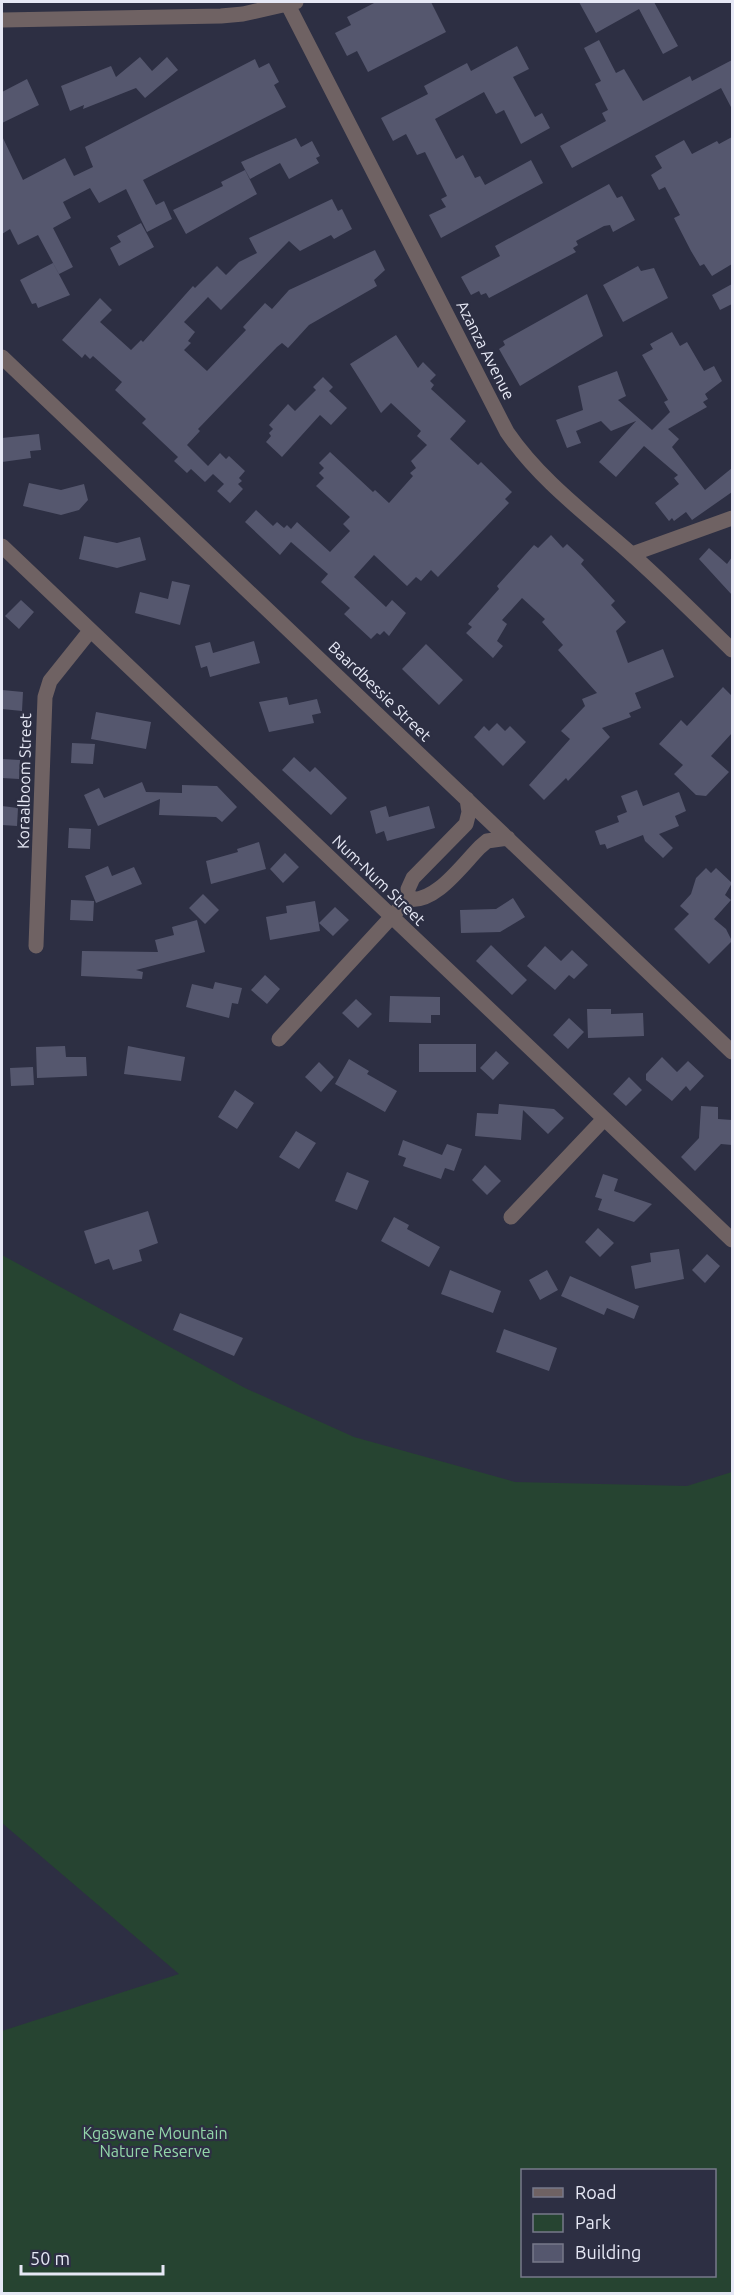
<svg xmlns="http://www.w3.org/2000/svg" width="734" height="2295" font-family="Ubuntu,sans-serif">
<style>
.green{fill:#264431;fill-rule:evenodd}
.building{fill:#55576e}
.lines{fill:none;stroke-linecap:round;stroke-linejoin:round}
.minor{stroke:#6f6263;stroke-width:15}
.labels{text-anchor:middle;stroke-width:4.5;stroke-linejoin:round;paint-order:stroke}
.street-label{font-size:16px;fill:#e6e8f5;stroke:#2d2f43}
.park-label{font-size:16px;fill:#93d7aa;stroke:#2d2f43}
</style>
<rect width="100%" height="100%" fill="#2d2f43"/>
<path class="green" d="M2 1255 245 1388 354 1437 515 1482 687 1486 732 1472V2293H2V2031L179 1974 2 1823ZM522 2170H714V2276H522Z"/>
<path class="building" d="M376 2H431L446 32 368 72 357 51 347 56 335 33 351 25 347 17Z
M579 2H654L678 46 663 54 639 9 596 33Z
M599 40 616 73 624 69 643 101 690 76 692 81 732 60V109L721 88 572 168 560 146 606 121 602 113 608 110 595 84 601 81 584 48Z
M517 46 529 69 513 77 535 117 542 113 550 128 521 144 504 110 496 114 484 92 435 119 456 159 463 155 475 178 480 176 485 185 531 160 543 183 441 238 429 215 446 207 441 199 447 196 425 152 417 155 406 134 393 141 381 118 428 94 424 86 467 63 471 71Z
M140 57 152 71 167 57 178 70 145 98 136 88 83 109 84 105 70 111 61 86 111 66 116 77Z
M255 59 259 68 269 63 279 82 274 85 286 107 143 180 156 205 164 201 172 219 147 232 126 189 99 203 90 188 63 202 71 218 53 228 73 267 59 274 38 235 18 245 10 229 2 234V136L23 180 65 158 74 176 93 167 85 147Z
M27 79 39 105 2 123V92Z
M732 137V264L712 276 704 264 700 266 691 251 674 218 680 215 665 187 659 190 651 175 662 168 655 156 684 140 692 154 717 141 719 144Z
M296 138 301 147 312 141 320 156 316 158 319 163 289 179 280 163 250 179 241 162Z
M245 170 257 194 186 234 173 210 223 186 221 182Z
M609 184 617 198 622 196 635 220 613 232 610 225 604 226 576 241 578 245 573 248 576 252 489 298 486 293 481 295 479 291 471 295 461 277 500 256 495 246Z
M332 199 338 211 342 209 352 229 334 239 331 235 300 251 289 241 221 310 208 297 184 322 195 332 188 341 191 343 184 350 207 371 246 330 243 327 265 303 272 309 289 290 375 250 385 270 374 280 377 286 309 325 288 348 282 343 277 347 198 429 200 431 187 445 208 466 220 453 226 459 229 456 245 471 239 478 242 481 238 484 243 489 230 503 217 491 224 484 213 474 205 482 191 469 187 473 174 461 178 457 142 423 146 419 115 390 122 382 93 356 90 359 85 354 82 358 62 340 100 298 112 310 100 322 131 350 141 340 143 342 193 286 195 288 217 266 226 275 239 262 257 253 249 238Z
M141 223 154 247 119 266 110 248 121 242 117 236Z
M53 263 70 295 38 308 36 303 32 304 20 280Z
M638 266 641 271 654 268 668 298 623 322 603 285Z
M732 284V304L720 310 712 295Z
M587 294 603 336 520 386 499 349 505 345 503 341Z
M672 332 680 346 687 342 704 371 714 366 722 381 705 394 708 399 703 402 707 407 668 429 679 439 672 447 705 490 732 468V492L692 520 686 512 674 521 672 518 669 521 655 503 679 484 674 478 678 475 644 446 616 477 599 462 636 421 611 431 601 421 576 431 581 443 567 448 556 420 583 410 578 386 617 371 626 396 618 400 652 430 670 412 664 402 668 400 642 355 653 349 650 344Z
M396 335 418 368 423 362 436 375 430 381 434 385 431 389 466 421 450 439 478 465 481 462 512 492 505 499 509 503 438 577 431 570 421 581 416 577 407 586 374 555 354 577 386 607 392 600 406 613 389 636 384 631 380 635 377 633 371 639 344 614 350 608 321 582 328 574 291 542 280 555 245 522 256 510 273 526 277 522 284 528 287 525 291 529 297 522 330 552 350 531 343 524 350 517 316 486 324 478 319 473 324 468 319 463 330 452 373 492 375 490 389 503 413 476 410 473 416 468 411 461 427 445 417 436 421 431 391 403 381 413 350 364Z
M323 377 333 387 329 391 347 408 331 425 320 415 282 457 266 442 271 436 269 433 273 429 269 425 288 404 295 411 316 390 313 387Z
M39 434 41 450 30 451 31 458 2 462V438Z
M29 483 61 490 84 484 88 500 79 510 61 515 23 506Z
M551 535 563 548 567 544 584 560 581 564 615 601 611 605 626 622 616 631 628 663 663 649 674 677 635 693 641 708 629 713 631 717 602 728 610 737 568 781 566 778 544 800 529 785 570 739 561 731 585 706 582 699 597 693 558 650 563 645 542 622 545 619 522 598 502 620 507 624 497 641 503 646 493 658 466 633 472 627 468 624 499 589 497 586 534 545 538 548Z
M84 536 117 543 140 537 146 560 117 568 79 559Z
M709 548 727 564 732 557V595L699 559Z
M172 581 190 585 180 625 135 613 140 592 168 599Z
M21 600 34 612 19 629 5 616Z
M254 641 260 663 210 677 207 666 201 668 195 646 210 642 213 653Z
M426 644 463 680 439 705 402 669Z
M723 687 732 696V733L711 756 729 772 706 796 696 795 674 774 683 765 659 744 681 720 687 726Z
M2 690 23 692 22 711 2 709Z
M287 697 289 705 317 699 321 713 312 715 314 723 269 732 259 702Z
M96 712 151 722 146 749 91 739Z
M497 723 505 731 510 726 526 742 503 766 474 737 484 726 489 731Z
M72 743 95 744 93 764 71 763Z
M294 757 310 772 315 767 347 798 331 815 282 770Z
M2 759 20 760 19 779 2 778Z
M142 782 146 792 182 793V785L217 786 237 807 222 822 216 817 159 815 160 799 98 826 84 795 99 788 104 798Z
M637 790 643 806 679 792 686 811 675 816 679 826 659 834 673 848 663 858 645 841 643 835 607 849 605 844 600 845 595 831 619 822 617 816 627 812 621 796Z
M2 806 18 808 17 826 2 825Z
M386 806 389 817 429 806 435 828 387 841 384 831 376 834 370 811Z
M69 828 91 829 90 849 68 848Z
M259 842 266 869 211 884 206 861 238 852 237 849Z
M285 853 299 867 283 883 270 869Z
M108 866 112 876 134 867 142 884 96 903 85 876Z
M706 868 711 873 716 868 732 883 725 895 731 900 714 919 726 929 732 941 709 964 674 929 689 914 680 906 691 894 696 878Z
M203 894 219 910 205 924 189 908Z
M513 898 525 917 500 932 461 933 460 910 496 909Z
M71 900 94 901 93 921 70 920Z
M315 901 320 931 270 940 266 917 287 913 286 906Z
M335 907 349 920 333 936 319 923Z
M197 920 205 952 136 970 143 972 142 979 81 976 82 951 158 952 155 940 174 935 172 927Z
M491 945 527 980 512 995 476 961Z
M545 946 561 961 572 950 588 965 574 979 569 975 555 990 527 966Z
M265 975 280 989 267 1004 251 990Z
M215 982 242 988 238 1004 232 1003 229 1018 186 1007 192 984 213 989Z
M390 996 440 997V1015H431V1023L389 1022Z
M356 999 372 1014 358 1028 342 1013Z
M587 1009H611V1014L643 1013 644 1036 588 1038Z
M569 1018 584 1032 568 1049 553 1035Z
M419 1044H476V1072H419Z
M65 1046 66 1057H86L87 1076 37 1078 36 1047Z
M128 1046 185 1057 181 1081 124 1074Z
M496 1051 509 1063 493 1080 480 1068Z
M662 1057 677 1072 688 1061 704 1076 690 1091 686 1086 672 1101 646 1080V1074Z
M349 1059 369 1071 367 1074 397 1091 385 1112 335 1084Z
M319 1062 334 1077 321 1092 305 1077Z
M33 1067 34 1085 11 1086 10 1068Z
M629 1077 642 1090 626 1106 613 1094Z
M235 1090 254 1103 237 1129 218 1117Z
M499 1104 554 1109 564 1118 548 1134 523 1110 521 1140 475 1136 477 1113 498 1114Z
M701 1106 718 1107V1119L732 1120V1145L721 1144 695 1171 681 1157 699 1138Z
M296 1131 316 1143 299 1169 279 1157Z
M403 1140 442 1155 447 1144 462 1149 454 1171 445 1168 441 1179 403 1166 406 1158 398 1155Z
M485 1165 501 1181 487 1195 472 1180Z
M347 1172 369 1181 357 1210 335 1201Z
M603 1174 618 1179 614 1191 652 1204 634 1222 598 1210 602 1199 595 1197Z
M148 1211 158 1243 139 1250 142 1261 113 1270 109 1259 95 1264 84 1231Z
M394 1217 409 1225 407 1229 440 1247 429 1267 381 1241Z
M598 1228 614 1243 600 1257 585 1242Z
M679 1249 684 1279 635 1289 631 1266 651 1262 650 1253Z
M707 1254 720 1266 705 1283 692 1270Z
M450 1270 501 1291 493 1313 441 1294Z
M547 1270 558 1290 540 1300 529 1280Z
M570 1276 639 1306 634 1319 607 1308 604 1315 561 1296Z
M180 1313 243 1338 234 1356 173 1330Z
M504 1329 557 1348 549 1371 496 1352Z"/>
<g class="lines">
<path class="minor" d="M288 5 507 432C539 479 586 514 628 551 664 583 698 617 732 650
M2 20 221 16 243 14 296 2
M2 357 732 1052
M2 546 732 1240
M632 554 732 518
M408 899C435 904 462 865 480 847L487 841 508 838
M36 946 45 697 50 681 90 631
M279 1039 408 899V889L413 878 466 824 469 812 467 799
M511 1217 604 1119"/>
</g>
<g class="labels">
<g class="street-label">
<text transform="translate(486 350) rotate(63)" y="6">Azanza Avenue</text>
<text transform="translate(380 691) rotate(44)" y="6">Baardbessie Street</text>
<text transform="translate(24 781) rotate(-89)" y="6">Koraalboom Street</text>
<text transform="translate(379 880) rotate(44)" y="6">Num-Num Street</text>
</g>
<g class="park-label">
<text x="155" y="2139">Kgaswane Mountain<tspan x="155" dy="18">Nature Reserve</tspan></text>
</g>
</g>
<rect width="734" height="2295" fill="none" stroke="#e6e8f5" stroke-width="6"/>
<rect x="521" y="2169" width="195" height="108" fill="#2d2f43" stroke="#77798a" stroke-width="1.5"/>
<rect x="533" y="2188" width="30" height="9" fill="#6f6263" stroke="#77798a" stroke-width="1.5"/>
<text x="575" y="2199" font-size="18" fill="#e6e8f5">Road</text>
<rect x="533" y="2214" width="30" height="18" fill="#264431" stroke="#77798a" stroke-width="1.5"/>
<text x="575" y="2229" font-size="18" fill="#e6e8f5">Park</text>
<rect x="533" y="2244" width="30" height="18" fill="#55576e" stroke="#77798a" stroke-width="1.5"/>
<text x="575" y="2259" font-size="18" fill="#e6e8f5">Building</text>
<path d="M21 2265v9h142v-9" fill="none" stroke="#e6e8f5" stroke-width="3"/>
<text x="30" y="2265" font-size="18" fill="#e6e8f5" stroke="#2d2f43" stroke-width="4.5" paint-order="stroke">50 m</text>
</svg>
